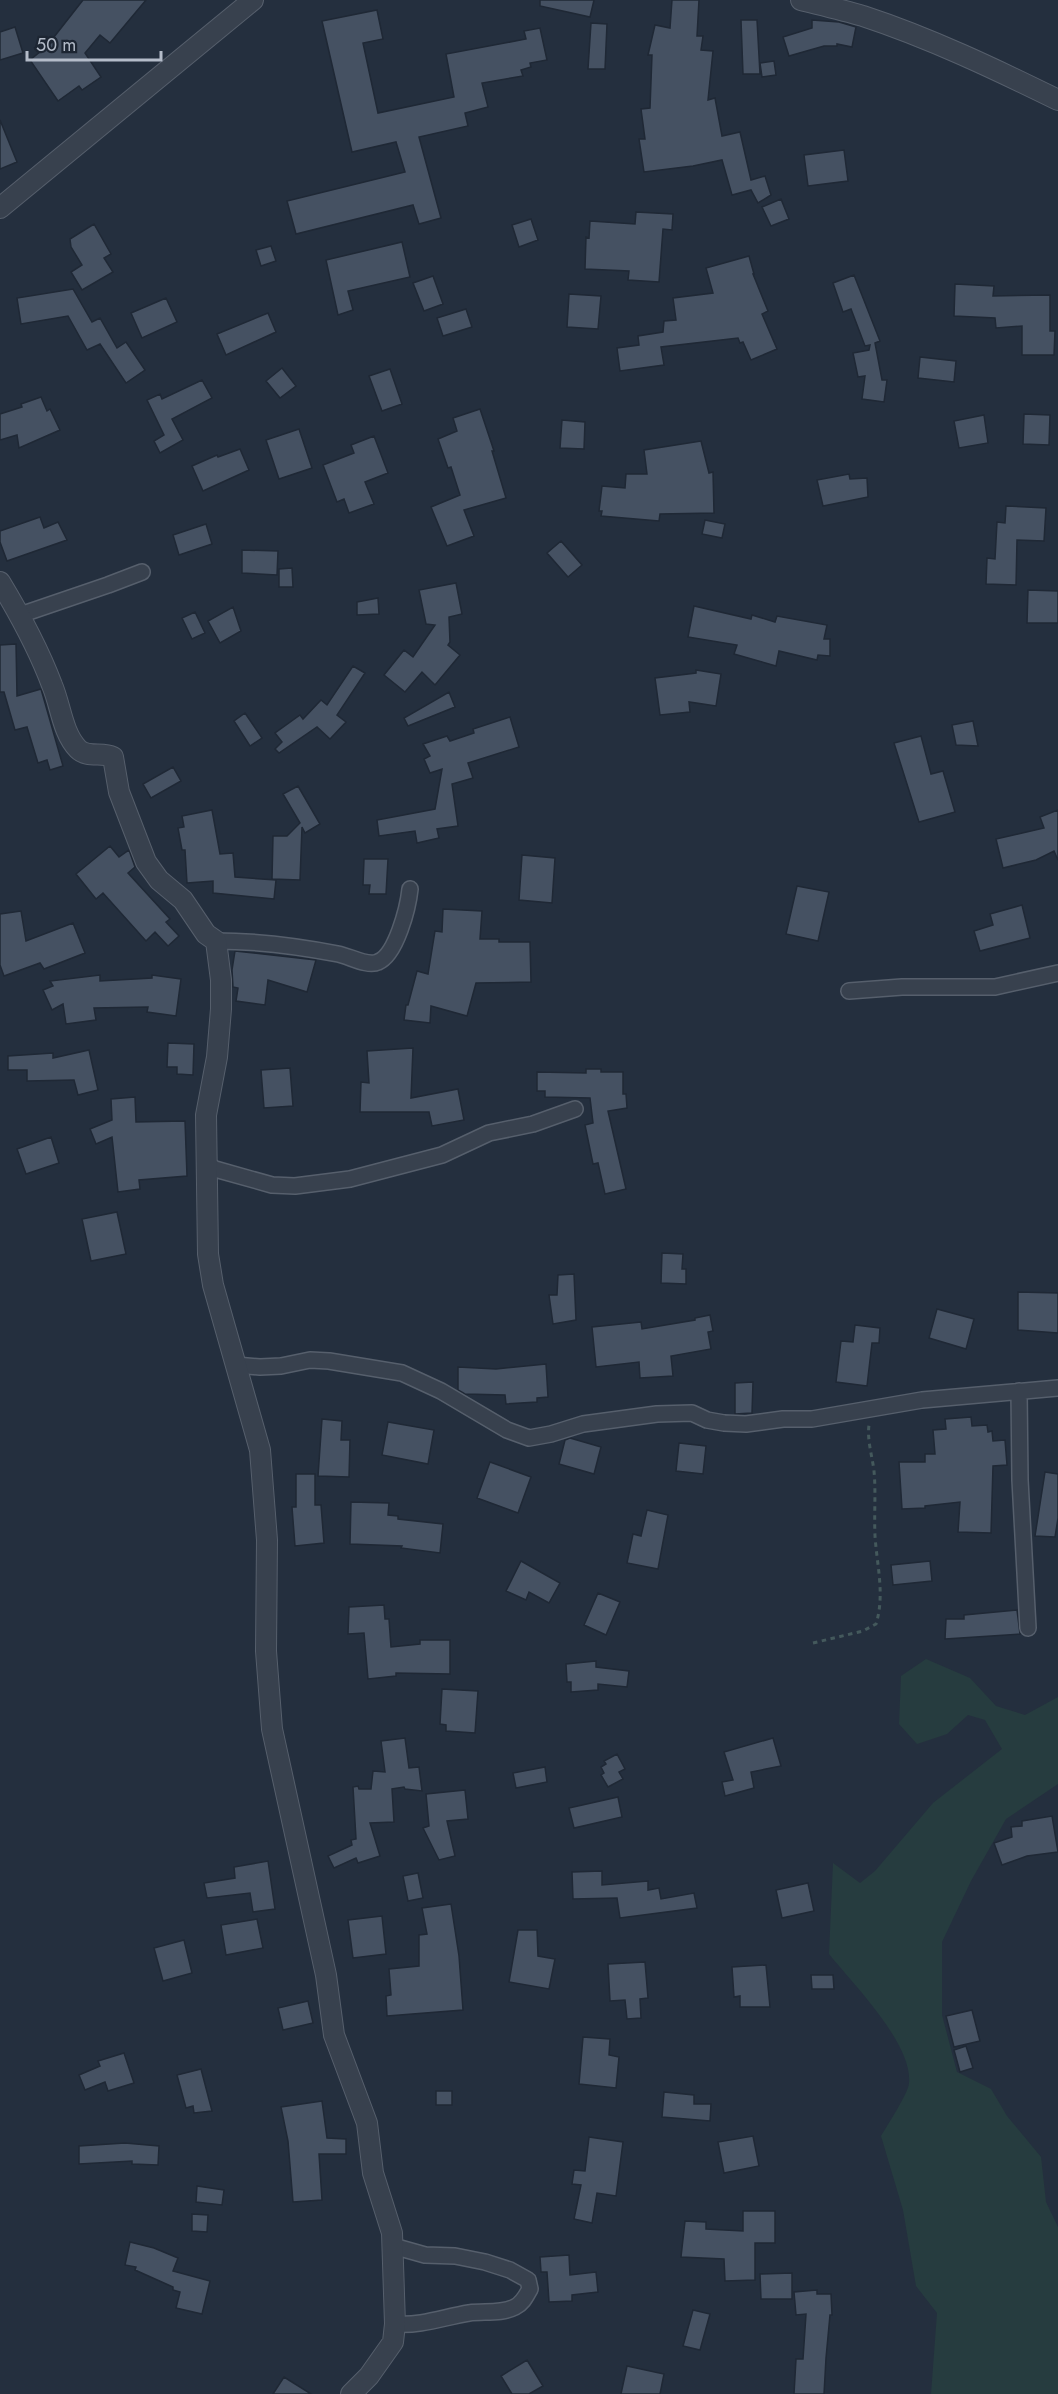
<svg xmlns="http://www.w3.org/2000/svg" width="1058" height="2394" font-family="Jost,sans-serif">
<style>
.green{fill:#263c3f}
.building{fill:#455162;stroke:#1f2835;stroke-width:1.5}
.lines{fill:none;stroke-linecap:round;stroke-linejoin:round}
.minor-casing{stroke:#565f6c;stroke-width:18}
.tertiary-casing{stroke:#565f6c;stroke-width:22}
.path{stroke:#44595c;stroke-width:3;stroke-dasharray:4.5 4.5;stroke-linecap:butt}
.minor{stroke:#38414e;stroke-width:15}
.tertiary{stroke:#38414e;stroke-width:20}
</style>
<rect width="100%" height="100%" fill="#242f3e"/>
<path class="green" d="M926 1659 970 1678 996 1706 1025 1715 1058 1697V1784L1006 1819 971 1881 942 1942V2015L957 2072 991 2089 1007 2116 1041 2157 1046 2202 1058 2227V2394H931L937 2313 916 2286 903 2210 881 2136C887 2126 909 2092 909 2083 913 2044 853 1984 829 1954L833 1863 860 1883 875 1871 933 1803 1002 1749 985 1720 968 1715 947 1734 917 1744 899 1724 901 1676Z"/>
<path class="building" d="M83 0H146L110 43 100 35 85 53 101 77 82 90 79 86 58 101 30 60 56 39 54 37Z
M540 0H594L590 17 540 6Z
M672 0H699L697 36H703L701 50 713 51 708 100 715 98 722 136 740 132 751 180 765 176 771 195 758 203 751 190 732 195 722 160 693 166 644 172 639 139H645L641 109 650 108 652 55H648L655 25 670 28Z
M377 10 383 39 363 43 378 113 454 97 446 54 526 39 524 31 540 28 547 60 530 63 531 67 521 70 523 76 482 83 488 107 465 113 468 126 419 137 441 218 419 224 413 205 296 234 287 201 405 172 396 142 352 152 322 21Z
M741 20H757L760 74H743Z
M812 20 839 22 856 27 852 47 837 44V46H824L789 56 783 37 812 28Z
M591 23 607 24 605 69H588Z
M15 27 23 53 0 60V32Z
M774 61 776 75 762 77 760 63Z
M0 120 17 162 0 169Z
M844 150 848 181 808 186 804 155Z
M781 199 789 219 771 226 762 207Z
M636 212 673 214 672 230 663 229 659 282 628 280 629 271 585 269 586 237 589 238 590 221 635 224Z
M531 219 538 240 519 247 512 225Z
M94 224 111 254 104 258 113 272 82 290 71 272 82 265 71 247 70 239Z
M402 242 410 277 348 291 353 310 338 315 326 260Z
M271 246 276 261 261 266 256 250Z
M749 256 754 274H753L768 311 762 314 777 349 751 360 743 342 740 343 738 338 661 347 664 365 620 371 617 348 639 345 638 336 663 332 664 321 676 320 673 298 713 293 706 268Z
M854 275 880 341 875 343 882 380H887L884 402 862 399 865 376 858 377 853 353 869 350 870 345 865 346 851 309 843 312 833 283Z
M433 276 443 304 424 311 413 283Z
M955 284 994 286 993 296 1050 295V331H1055L1054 355H1022V326L996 328 995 318 954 316Z
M73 289 92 322 100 318 117 348 126 342 145 370 126 383 100 344 87 350 68 316 21 324 17 298Z
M569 294 601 296 598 329 567 327Z
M166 298 177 322 142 338 131 313Z
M466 309 472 327 443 336 437 318Z
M268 313 276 332 226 355 217 334Z
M920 357 956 361 954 382 918 378Z
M282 368 296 386 280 398 266 381Z
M390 369 402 404 382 411 369 376Z
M202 380 212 398 172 419 183 440 160 453 154 441 164 435 147 400 160 394 162 399Z
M41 397 47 411 50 409 60 430 19 448 17 435 0 440V414L22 407 21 404Z
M480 409 494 451H492L506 498 464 510 474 536 447 546 431 507 460 495 451 467 448 468 438 439 457 431 453 418Z
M1024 414 1050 415 1049 445 1023 444Z
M984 415 988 443 959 448 954 421Z
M562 420 585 422 584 449 560 448Z
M299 429 312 468 279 479 266 440Z
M374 436 388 473 365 482 374 504 349 513 344 499 337 502 323 465 354 453 351 445Z
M701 441 709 473 713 472 714 513 660 514 659 521 601 516 602 511H599L602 486 625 488 626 474H647L644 450Z
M240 449 249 470 203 491 192 466 217 455 218 457Z
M849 474 850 479 867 478 868 497 823 506 817 480Z
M1006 506 1046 508 1044 541 1017 540 1016 585 986 584 987 558 995 559 997 522 1005 523Z
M40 517 44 528 58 522 67 540 7 561 0 542V531Z
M705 520 725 524 722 538 702 534Z
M206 524 212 544 179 555 173 535Z
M561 541 582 565 568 577 547 553Z
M242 550 278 551 277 575 242 573Z
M292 568 293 587H279V569Z
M456 583 462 614 449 617 450 642 448 645 460 655 435 685 422 672 405 692 384 675 404 650 413 657 435 625 426 624 419 590Z
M1028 590 1058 591V623H1027Z
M378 598 379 614 357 615V602Z
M694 606 751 619 752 615 775 622 777 616 827 625 824 639H830V656L818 655 817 660 779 651 776 666 734 654 737 645 688 637Z
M233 607 241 631 220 643 208 621Z
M195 612 205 633 192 639 182 618Z
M16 644 17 696 41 689 63 766 50 770 47 760 38 763 27 727 15 730 4 692H0V645Z
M353 666 365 673 337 715 346 722 330 739 317 727 279 753 275 749 282 742 275 733 300 715 303 719 321 700 327 705Z
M696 670 721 674 716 706 689 702 690 712 660 715 655 678 696 673Z
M449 692 455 707 408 726 404 718Z
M245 713 262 738 250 746 234 721Z
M510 717 519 747 468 763 473 778 452 784 458 826 437 829 439 838 417 843 415 831 379 836 377 820 435 809 442 769 430 773 424 759 430 756 423 744 447 736 450 741 474 733 473 729Z
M973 721 978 746 956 745 952 725Z
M921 736 931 774 943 771 955 812 919 822 894 743Z
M173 767 181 781 151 798 143 784Z
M298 786 320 824 305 833 302 827 300 880 272 879 273 836H287L300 823 283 794Z
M212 810 220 854 233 853 235 877 276 880 274 899 213 893V881L187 883 185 850H182L178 828 184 827 182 816Z
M1058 810V860L1054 851 1036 860 1003 868 996 839 1044 828 1040 817Z
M110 846 119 857 129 850 135 867 128 873 170 919 166 922 179 936 168 946 155 932 146 941 103 893 96 899 76 874Z
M522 855 555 858 552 903 519 900Z
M364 859H388L386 894H369L370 885H363Z
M797 886 829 892 818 941 786 934Z
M1022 905 1030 938 980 951 974 931 993 925 990 914Z
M443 909 482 911 480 939H499V942H530L531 982 476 983 467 1016 431 1006 430 1023 404 1020 406 1005H408L417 971 428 974 435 931 442 932Z
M21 911 26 941 73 923 85 953 44 969 40 963 4 976 0 965V914Z
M235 951 316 960 307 992 268 980 265 1005 236 1001 238 988 233 987 232 970Z
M100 975V981L152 978V975L181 979 176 1016 147 1012 148 1007 94 1008 96 1020 66 1024 63 1004 52 1010 43 990 53 986 50 981Z
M168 1043 194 1044 193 1075 177 1074V1067H167Z
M413 1048 411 1098 458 1089 464 1120 432 1126 429 1112H360L361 1082 369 1083 367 1051Z
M89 1050 98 1090 78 1095 74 1080 27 1081V1070H8V1056L53 1053V1058Z
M290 1068 293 1106 264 1108 261 1070Z
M586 1069H601V1072H623V1094H626L627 1108 608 1111 626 1189 605 1194 598 1163 593 1164 585 1125 593 1123 590 1098 545 1097V1091H537V1072L586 1073Z
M135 1097 136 1122 185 1121 187 1176 139 1180 140 1189 118 1192 112 1137 96 1144 90 1129 112 1120 111 1099Z
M51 1137 59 1163 26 1174 17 1149Z
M117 1212 126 1254 91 1261 82 1219Z
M662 1253 683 1254 682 1269H686V1284L661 1283Z
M574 1274 576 1320 553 1324 549 1295H557L558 1275Z
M1018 1292 1058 1293V1333L1018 1330Z
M937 1309 974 1319 966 1349 929 1338Z
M710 1315 713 1331 708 1332 711 1349 671 1356 673 1376 640 1378 639 1362 596 1367 592 1327 641 1322 642 1329 695 1320V1318Z
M855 1325 880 1328 879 1343H872L867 1386 836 1382 841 1341 853 1342Z
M546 1364 548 1397 537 1398V1402L506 1404 505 1395 465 1394 458 1390V1367L496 1369Z
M753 1382 752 1413 735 1414V1383Z
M971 1417 972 1426 987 1425 988 1432 992 1431 993 1441 1005 1440 1007 1465 993 1466 991 1533 958 1532 960 1502 925 1506V1508L902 1509 899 1462H925V1454H935L933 1430 946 1429 945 1419Z
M322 1419 342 1421 341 1440H350L349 1477 318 1476Z
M388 1422 434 1430 428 1464 382 1455Z
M570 1438 601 1447 594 1474 559 1464 565 1440Z
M679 1443 706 1446 703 1474 676 1471Z
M490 1462 531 1477 518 1513 477 1498Z
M1045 1472 1058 1474V1518L1055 1537 1035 1536Z
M296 1474H315V1505H321L324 1543 295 1546 292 1507H296Z
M351 1502 389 1503 388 1515 398 1516V1519L443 1524 440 1553 401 1548 402 1546 350 1544Z
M647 1510 668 1515 658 1569 627 1563 633 1534 641 1536Z
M521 1561 560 1583 549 1603 529 1592 526 1600 506 1591Z
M930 1561 932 1581 893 1585 891 1565Z
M598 1593 620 1602 606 1635 584 1625Z
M384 1605 385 1619H389L391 1647 420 1644V1640H450V1674L396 1673V1676L368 1679 364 1633 348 1634 349 1607Z
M1017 1610 1020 1634 945 1639 946 1619H964V1615Z
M596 1661V1667L629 1671 627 1687 598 1684V1690L571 1692V1682H567L566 1664Z
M442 1689 478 1691 475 1733 446 1731V1725L440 1724Z
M405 1738 409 1768 419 1767 422 1791 405 1789 404 1787 392 1789 394 1822 370 1823 380 1856 358 1863 356 1858 334 1868 328 1856 352 1845 351 1840 356 1839 353 1787 358 1786 359 1789H371L373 1771 385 1772 381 1741Z
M773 1738 781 1766 751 1772 754 1788 725 1796 722 1782 733 1780 724 1752Z
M617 1754 625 1769 619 1772 623 1779 608 1787 601 1775 604 1773 601 1767 606 1764 604 1761Z
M545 1767 547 1782 516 1788 513 1773Z
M465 1790 468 1819 447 1821 455 1856 439 1860 423 1828 429 1826 426 1794Z
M618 1797 622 1817 574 1828 569 1808Z
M1052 1816 1058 1852 1027 1856 1002 1865 994 1843 1012 1837 1011 1827 1022 1826V1821Z
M268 1861 275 1909 253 1912 250 1893 207 1898 204 1883 235 1878 234 1867Z
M602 1871V1885L648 1881V1890L659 1888 661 1899 694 1893 697 1908 620 1918 617 1898 573 1899 572 1872Z
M418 1873 423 1898 408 1901 403 1876Z
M808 1883 814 1911 782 1918 776 1890Z
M451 1904 459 1956 463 2010 387 2016 386 1996 391 1995 389 1969 419 1966V1935L427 1934 422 1908Z
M382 1916 386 1954 353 1958 348 1920Z
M257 1919 263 1948 226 1955 221 1925Z
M518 1930H537L538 1956 555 1959 549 1989 509 1982Z
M184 1940 192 1973 163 1981 154 1948Z
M645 1962 648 1998 640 1999 641 2018 627 2019 625 2000 610 2001 608 1964Z
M766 1965 770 2007H740V1996L734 1997 732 1967Z
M811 1975H833L834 1989H812Z
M308 2001 313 2023 283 2030 278 2008Z
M972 2010 980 2041 954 2047 946 2016Z
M583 2037 610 2039 609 2055 619 2057 616 2088 579 2084Z
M966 2046 973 2068 960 2072 954 2050Z
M124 2053 134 2083 108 2091 105 2082 85 2090 79 2075 100 2066 98 2061Z
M201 2069 212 2111 194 2113 193 2106 186 2108 177 2075Z
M436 2091H452V2105H436Z
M664 2092 694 2095V2104H711L710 2121 662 2117Z
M322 2101 327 2138 346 2139V2154H319L322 2200 293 2202 288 2141 281 2107Z
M753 2136 759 2166 724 2173 718 2142Z
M589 2137 623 2142 616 2196 597 2193 592 2223 574 2219 581 2185 572 2184 574 2170 585 2171Z
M125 2143 159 2146 158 2165 132 2164V2161L79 2164V2146Z
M197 2186 224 2190 222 2205 196 2202Z
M743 2211H775V2243H755V2280L725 2281 724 2259 681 2257 685 2221 706 2222V2229L743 2231Z
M192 2214 208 2215 207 2232 192 2231Z
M130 2242 154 2248 178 2258 173 2271 210 2281 202 2314 176 2308 180 2292 173 2290V2287L135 2270 136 2267 125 2265Z
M569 2255 570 2275 596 2272 598 2292 572 2295V2301L549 2302 547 2272H541L540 2257Z
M792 2273V2299H761L760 2274Z
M817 2290V2294H831L832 2315H830L826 2358 824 2394H794L796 2359H803L806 2314 796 2315 794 2292Z
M693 2310 710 2314 700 2350 683 2346Z
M527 2360 543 2386 529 2394H512L501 2376Z
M627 2366 664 2374 660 2394H621Z
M284 2377 311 2394H273Z"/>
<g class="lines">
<g class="minor-casing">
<path id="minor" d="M20 615 108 585 142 572
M216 941C258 941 297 946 338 954 349 956 368 967 378 962 396 955 408 908 410 889
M849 991 902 987H995L1058 973
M205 1163 215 1169 272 1185 295 1186 350 1179 442 1155 489 1133 533 1124 575 1109
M236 1365 260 1367 281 1366 310 1360 329 1361 402 1373 441 1391 507 1430 529 1438 551 1434 583 1424 657 1414 692 1413 707 1420 724 1423 746 1424 783 1419H812L922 1400 1058 1388
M1019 1391 1020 1480 1028 1628
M393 2246 425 2255 455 2256 485 2262 510 2270 528 2280 530 2289C526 2296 523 2303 515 2307 501 2314 485 2311 469 2313 444 2317 422 2326 395 2324"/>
</g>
<g class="tertiary-casing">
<path id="tertiary" d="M801 0C821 5 843 10 863 16 930 38 995 69 1058 100
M0 208 253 0
M0 582C20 615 38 648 52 685 61 706 62 732 78 749 87 758 102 752 113 757L119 792 146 862 159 880 183 900 206 934 216 941 221 980V1009L217 1057 206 1115 208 1254 213 1285 260 1450 267 1540 266 1651 272 1729 326 1975 334 2035 367 2123 373 2173 392 2233 395 2324 393 2342 369 2376 351 2394"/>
</g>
<path class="path" d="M813 1643 863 1631 876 1624C885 1595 877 1566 875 1536 874 1514 876 1492 874 1471 872 1455 867 1440 869 1425"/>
<use href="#minor" class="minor"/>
<use href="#tertiary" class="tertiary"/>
</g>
<path d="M27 51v9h134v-9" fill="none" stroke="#b4bcc9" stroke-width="3"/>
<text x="36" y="51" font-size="18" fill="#b4bcc9" stroke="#1d2633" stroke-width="4.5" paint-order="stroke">50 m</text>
</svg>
